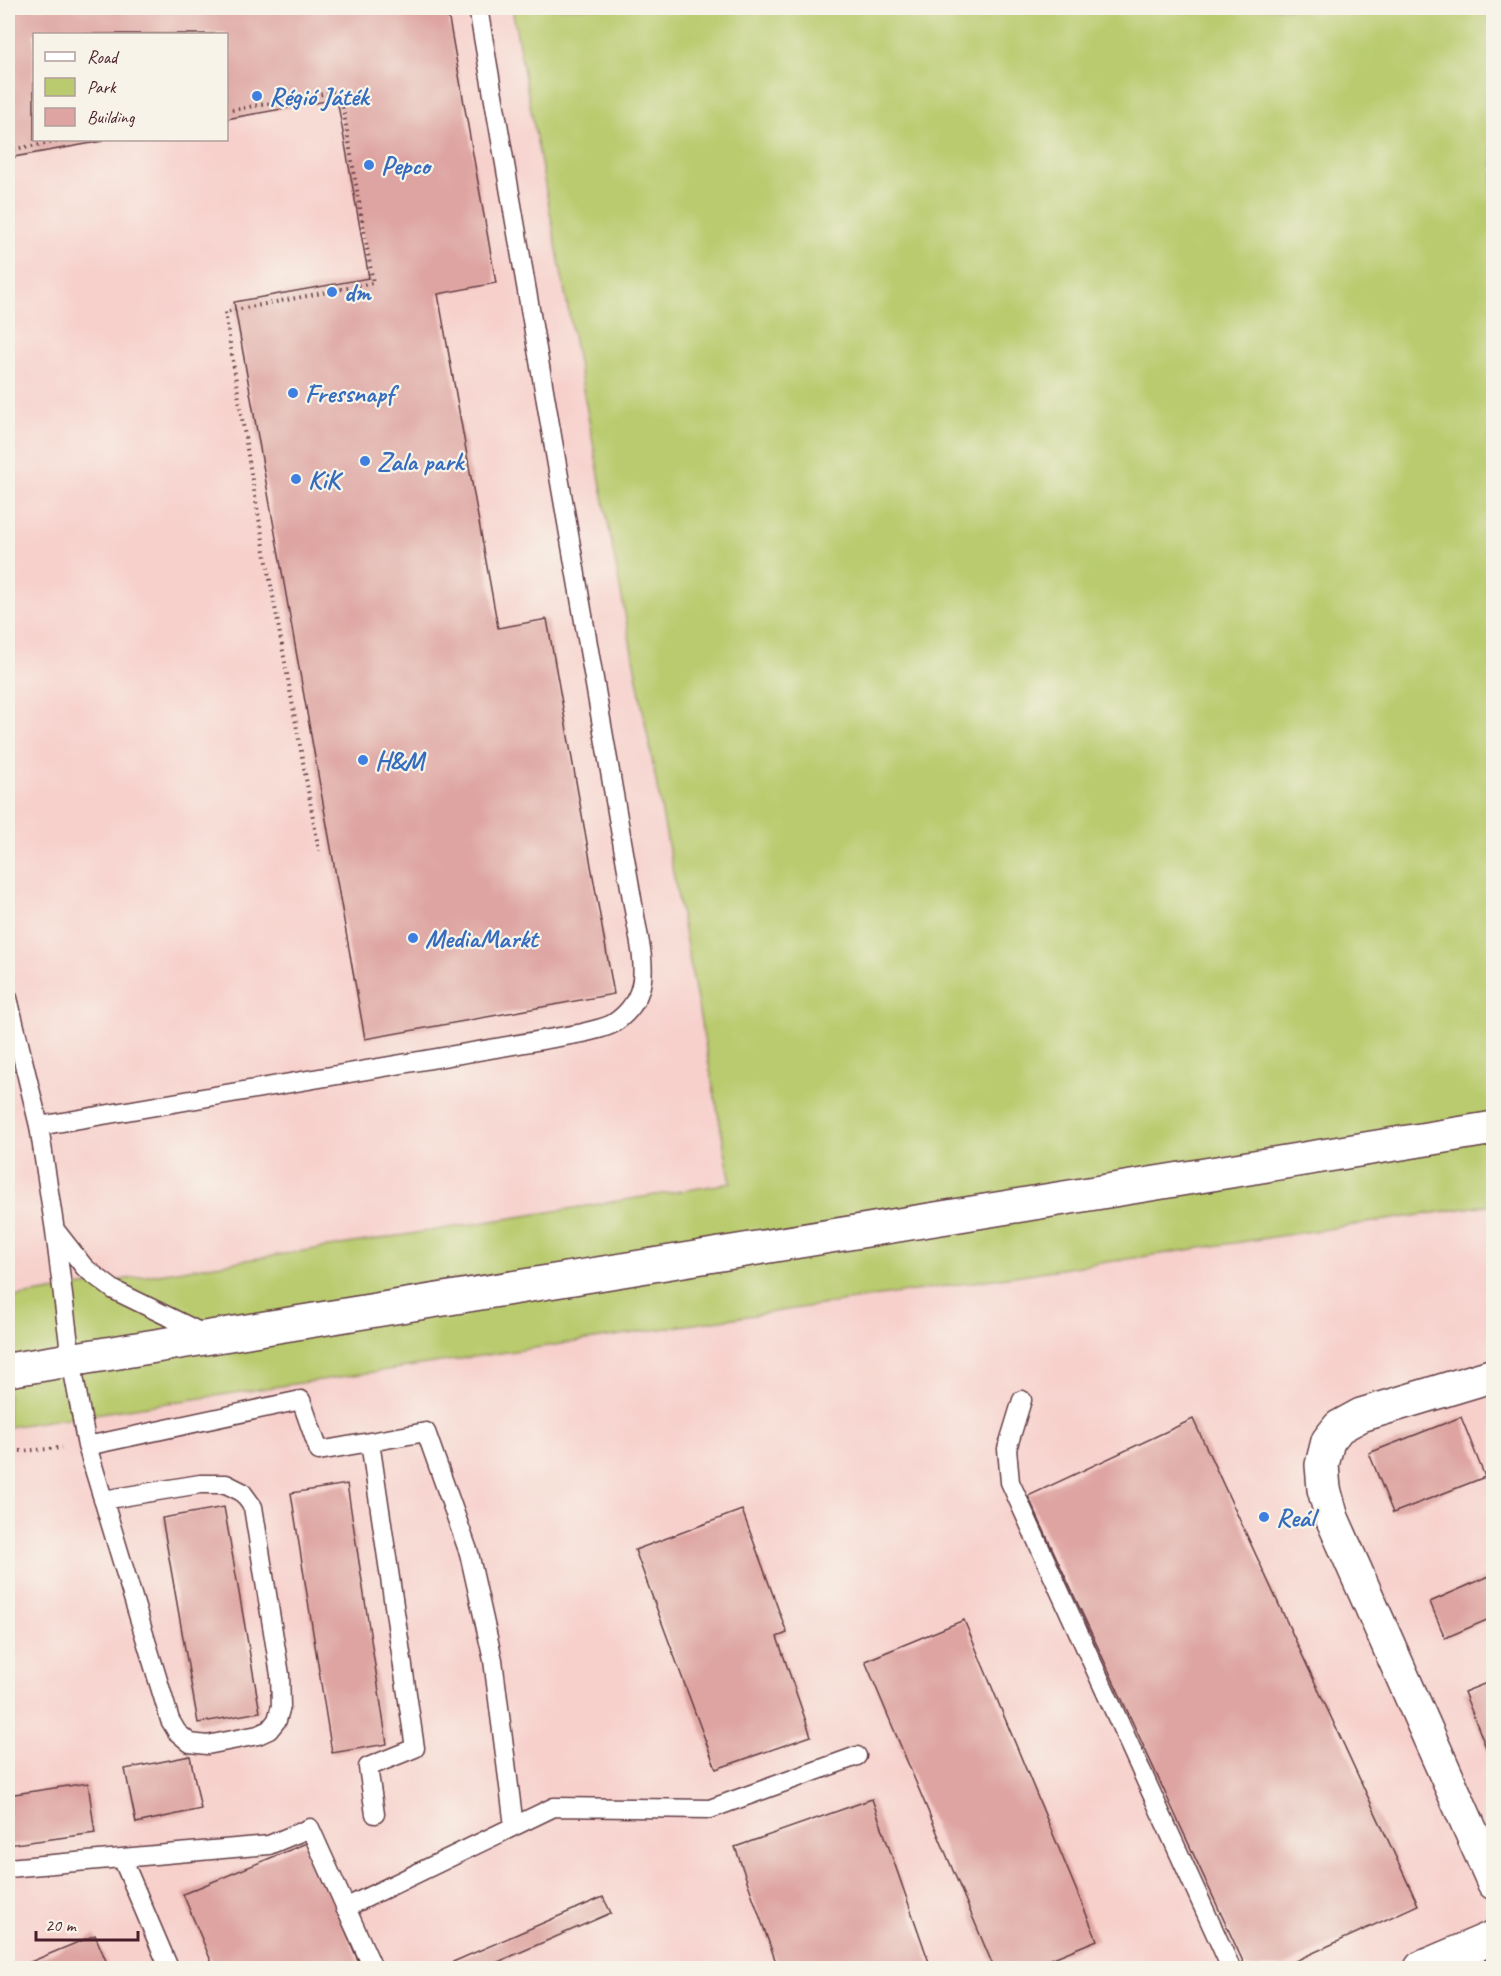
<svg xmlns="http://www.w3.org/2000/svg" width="1501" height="1976" font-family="Caveat,sans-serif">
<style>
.built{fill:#f7d0cc;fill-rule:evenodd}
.green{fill:#b9cb6e;stroke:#82754c;stroke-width:1.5}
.building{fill:#dea4a1}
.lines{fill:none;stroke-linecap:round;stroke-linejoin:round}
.service-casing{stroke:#633d44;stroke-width:21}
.minor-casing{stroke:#633d44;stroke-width:36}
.primary-casing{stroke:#633d44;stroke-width:36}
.path{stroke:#633d44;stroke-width:4;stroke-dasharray:1.5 4.5;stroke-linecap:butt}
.service{stroke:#fff;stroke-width:18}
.minor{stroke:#fff;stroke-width:33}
.primary{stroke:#fff;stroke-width:33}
.shop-dot{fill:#3f7fe0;stroke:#f7f3e8;stroke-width:2}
.labels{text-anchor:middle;stroke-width:4.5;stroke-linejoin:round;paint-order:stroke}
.shop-label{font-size:26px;font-weight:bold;fill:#366cbe;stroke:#f7f3e8;text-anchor:start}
</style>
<rect width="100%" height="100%" fill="#f7f3e8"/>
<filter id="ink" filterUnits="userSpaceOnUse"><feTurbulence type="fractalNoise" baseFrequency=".0167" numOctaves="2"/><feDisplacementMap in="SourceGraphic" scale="12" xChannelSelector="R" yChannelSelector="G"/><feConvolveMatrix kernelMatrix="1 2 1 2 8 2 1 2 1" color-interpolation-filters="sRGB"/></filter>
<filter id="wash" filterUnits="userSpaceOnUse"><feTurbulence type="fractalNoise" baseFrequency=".008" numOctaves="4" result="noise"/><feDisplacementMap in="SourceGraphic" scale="24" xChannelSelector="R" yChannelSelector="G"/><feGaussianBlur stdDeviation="1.35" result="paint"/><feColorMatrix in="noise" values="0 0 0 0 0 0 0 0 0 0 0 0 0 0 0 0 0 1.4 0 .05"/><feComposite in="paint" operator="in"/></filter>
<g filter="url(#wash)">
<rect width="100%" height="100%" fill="#f3e8d3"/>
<path class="built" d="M8 8H512L731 1183 8 1298ZM34 34H226V140H34Z
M1493 1204V1968H8V1427Z"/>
<path class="green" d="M512 8H1493V1204L8 1427V1298L731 1183Z"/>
<g id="blocks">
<path class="building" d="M8 8H447L496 283 438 294 498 628 547 619 614 994 365 1039 234 302 369 278 337 99 226 119V34H34V140L103 141 8 158Z
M1461 1417 1485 1477 1393 1513 1369 1453Z
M1193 1419 1418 1905 1280 1968H1246L1028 1496Z
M347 1484 387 1744 332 1753 291 1493Z
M224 1507 260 1712 198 1723 162 1518Z
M742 1510 787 1633 777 1637 811 1736 716 1769 635 1550Z
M1494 1574V1617L1445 1638 1430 1602Z
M964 1620 1097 1940 1029 1968H994L865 1661Z
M1494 1680V1765H1493L1464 1692Z
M190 1756 201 1809 136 1823 125 1769Z
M88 1783 95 1833 8 1845V1795Z
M872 1799 931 1968H778L735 1847Z
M309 1842 361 1968H214L183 1894Z
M603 1897 611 1913 484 1968H439Z
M95 1935 109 1968H16Z"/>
</g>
</g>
<g filter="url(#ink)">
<use href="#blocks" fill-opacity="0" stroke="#633d44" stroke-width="1.5"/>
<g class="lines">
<g class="service-casing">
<path id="service" d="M8 998 39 1126 55 1231 71 1360 87 1446 170 1720 177 1732 190 1743 207 1745 258 1735 269 1730 277 1720 281 1706 280 1675 253 1507 242 1492 226 1484H200L103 1500
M39 1126 583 1033C593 1030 606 1028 614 1023 655 995 642 957 635 916L478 8
M56 1231 85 1268 114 1290 206 1335
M1022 1400 1007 1449 1010 1482 1231 1968
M370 1442 415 1748 368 1767 375 1814
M87 1446 301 1400 319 1451 426 1432 469 1553 493 1660 514 1826
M122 1858 169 1968
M8 1868 269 1845 310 1828 373 1968
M345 1908 554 1807 710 1809 857 1756"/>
</g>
<g class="minor-casing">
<path id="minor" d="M1494 1375 1361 1415 1339 1427 1328 1441 1322 1465 1324 1489 1332 1518 1494 1883
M1421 1968 1494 1937"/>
</g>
<g class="primary-casing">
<path id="primary" d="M8 1370 1494 1128"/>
</g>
<path class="path" d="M226 111 340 91 373 283 225 312 251 474 319 851
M8 150 67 140
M8 1452 62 1448"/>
<use href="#service" class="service"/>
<use href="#minor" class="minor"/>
<use href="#primary" class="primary"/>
</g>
</g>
<g class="shop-dot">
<circle cx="257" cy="96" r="6"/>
<circle cx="369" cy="165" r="6"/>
<circle cx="332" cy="292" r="6"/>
<circle cx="293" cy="393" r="6"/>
<circle cx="365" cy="461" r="6"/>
<circle cx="296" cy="479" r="6"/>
<circle cx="363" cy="760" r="6"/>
<circle cx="413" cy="938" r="6"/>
<circle cx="1264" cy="1517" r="6"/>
</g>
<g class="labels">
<g class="shop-label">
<text x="269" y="105">Régió Játék</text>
<text x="381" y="174">Pepco</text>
<text x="344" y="301">dm</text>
<text x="305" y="402">Fressnapf</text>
<text x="377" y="470">Zala park</text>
<text x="308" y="488">KiK</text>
<text x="375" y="769">H&amp;M</text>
<text x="425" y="947">MediaMarkt</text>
<text x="1276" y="1526">Reál</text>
</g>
</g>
<rect width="1501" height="1976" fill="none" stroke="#f7f3e8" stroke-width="30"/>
<rect x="33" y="33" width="195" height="108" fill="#f7f3e8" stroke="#b29e9c" stroke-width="1.5"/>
<rect x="45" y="52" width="30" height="9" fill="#ffffff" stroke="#b29e9c" stroke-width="1.5"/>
<text x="87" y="63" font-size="18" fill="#4a1f2b">Road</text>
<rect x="45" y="78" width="30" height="18" fill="#b9cb6e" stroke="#b29e9c" stroke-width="1.5"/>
<text x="87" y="93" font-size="18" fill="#4a1f2b">Park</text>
<rect x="45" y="108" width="30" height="18" fill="#dea4a1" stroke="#b29e9c" stroke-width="1.5"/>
<text x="87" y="123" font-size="18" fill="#4a1f2b">Building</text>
<path d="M36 1931v9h102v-9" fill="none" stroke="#4a1f2b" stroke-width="3"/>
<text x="45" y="1931" font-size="18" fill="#4a1f2b" stroke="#f7f3e8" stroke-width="4.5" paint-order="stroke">20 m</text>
</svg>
